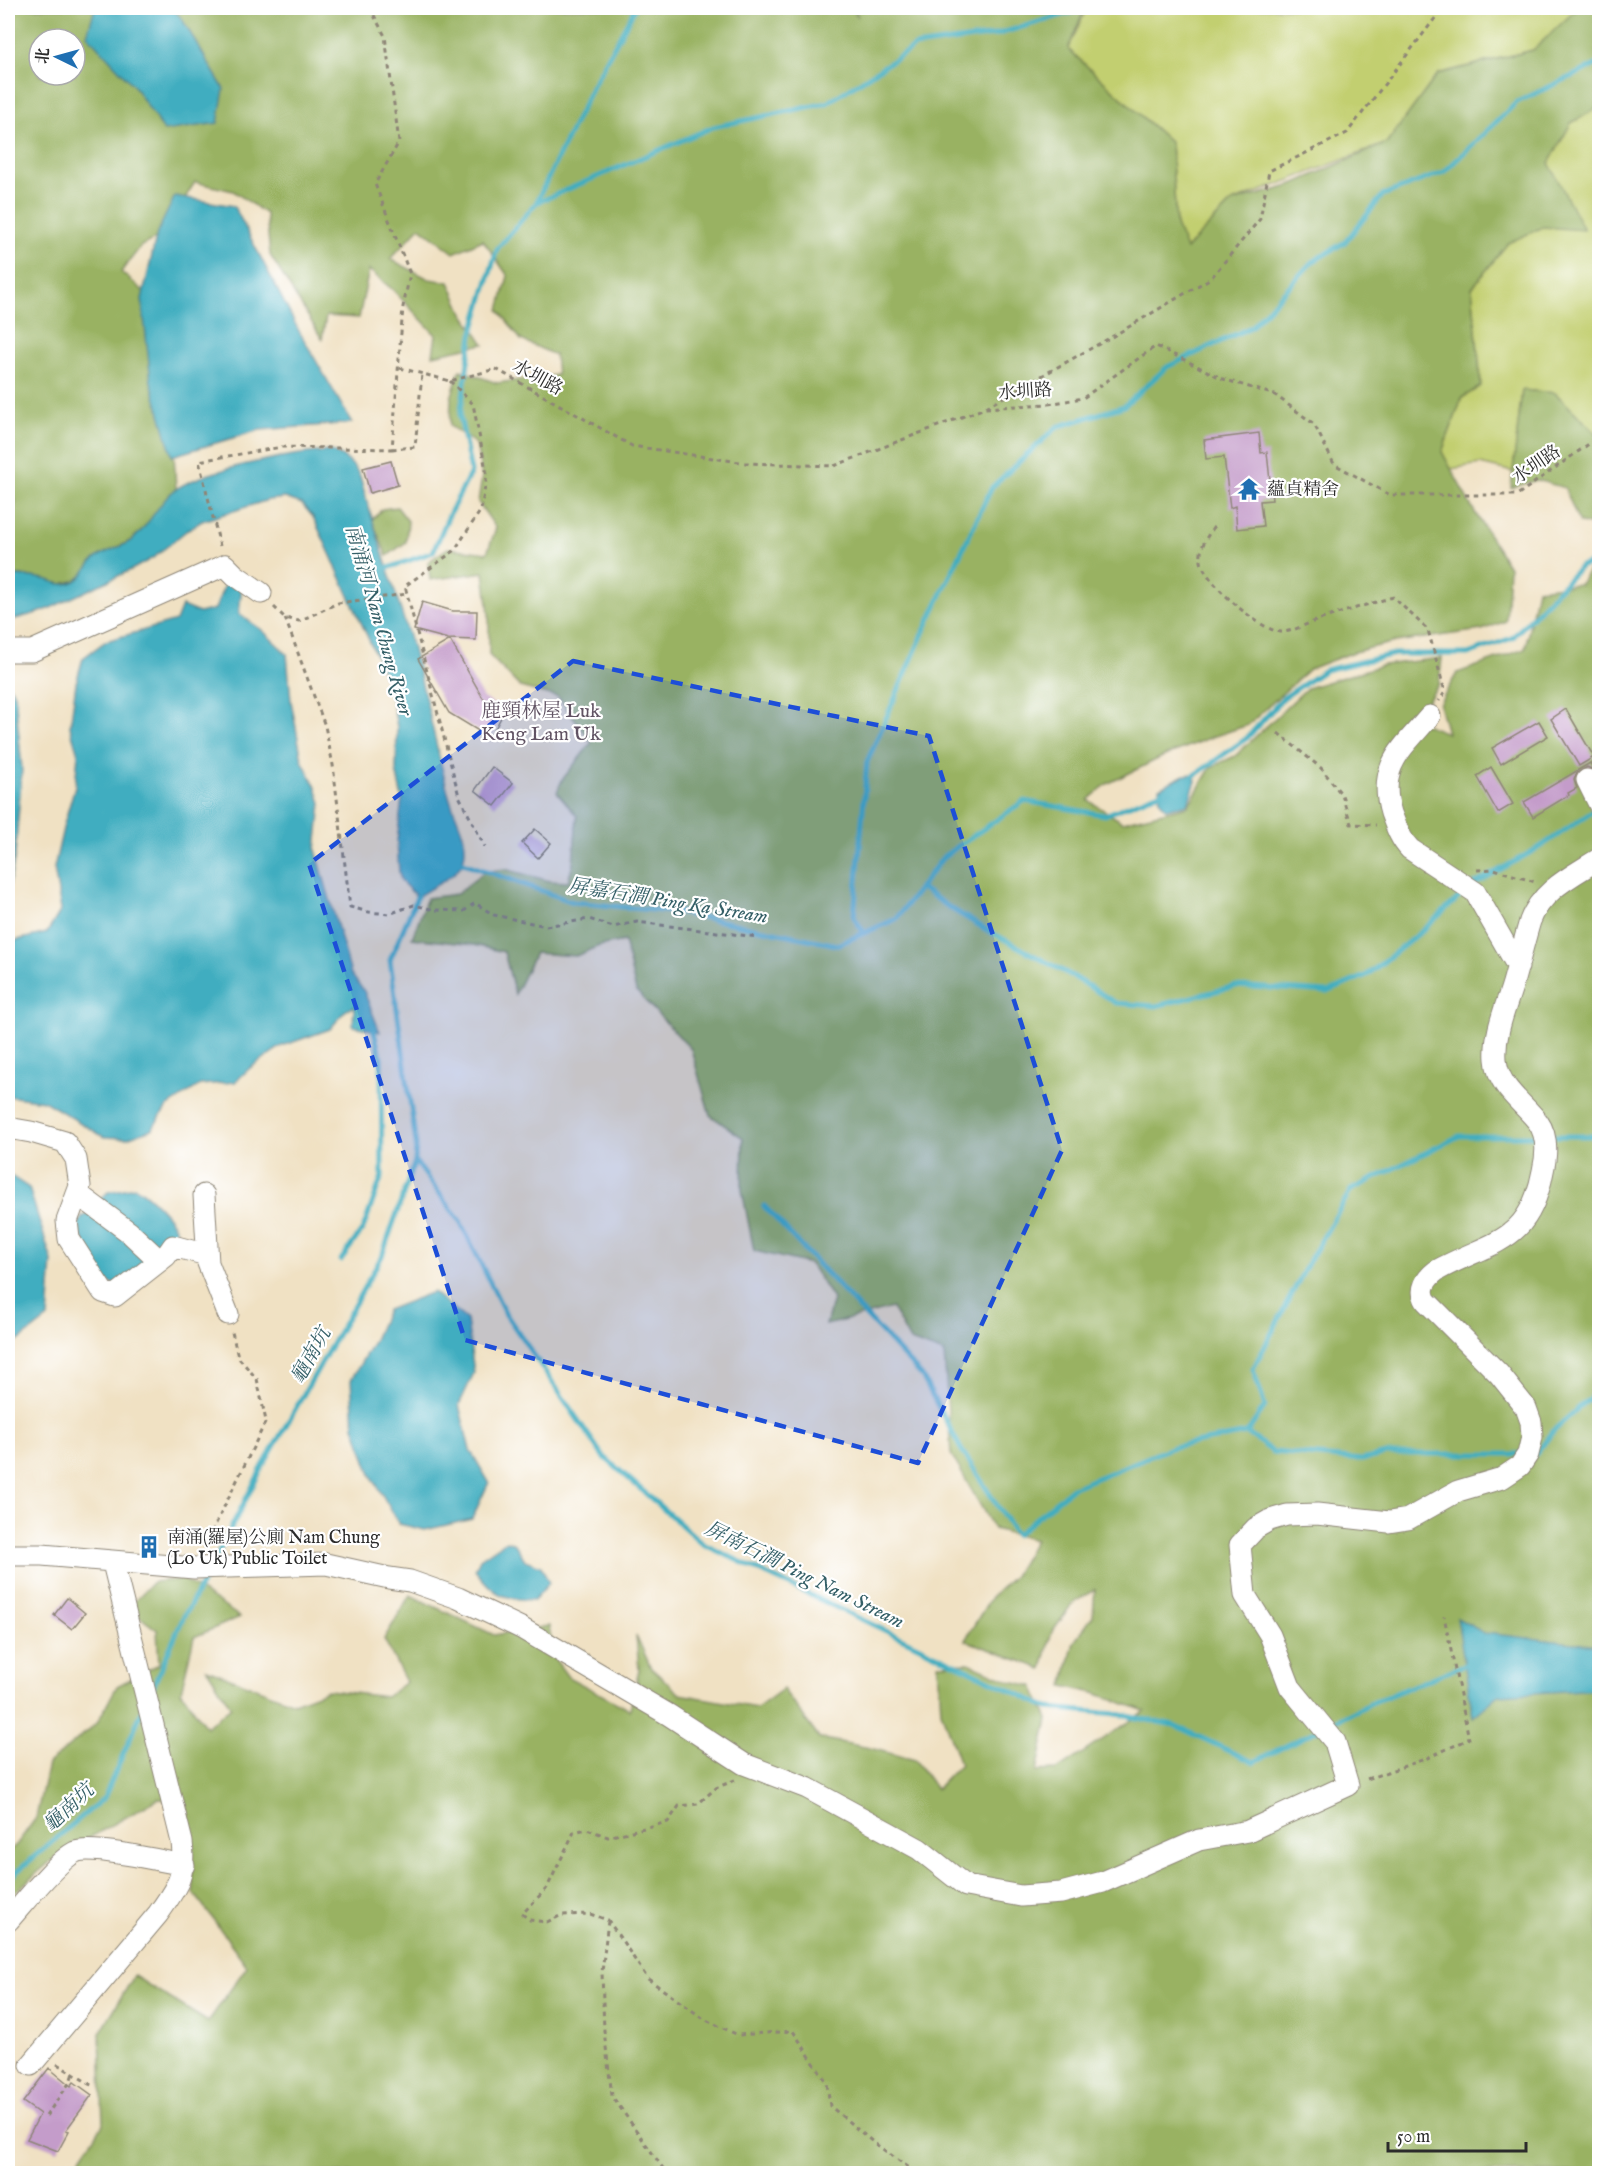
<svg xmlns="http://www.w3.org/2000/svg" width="1607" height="2181" font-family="'IM FELL English','Noto Serif SC',serif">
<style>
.green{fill:#c2cf70;stroke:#767d4e;stroke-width:1.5}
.forest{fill:#99b262;stroke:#626e46;stroke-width:1.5;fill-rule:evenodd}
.water{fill:#41adc0;stroke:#366c76;stroke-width:1.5}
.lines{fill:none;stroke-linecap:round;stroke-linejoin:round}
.stream{stroke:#41adc0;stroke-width:5}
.building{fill:#c49cca}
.minor-casing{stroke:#8e8677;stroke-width:23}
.path{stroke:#8e8677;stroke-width:3;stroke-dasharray:4.5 4.5;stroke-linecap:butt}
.minor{stroke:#fff;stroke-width:21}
.marked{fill:#1d4ed8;fill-opacity:0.2;stroke:#1d4ed8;stroke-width:4.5;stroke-dasharray:12 8;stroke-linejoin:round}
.labels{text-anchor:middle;stroke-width:4.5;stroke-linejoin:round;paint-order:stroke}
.street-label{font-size:18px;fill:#2b2b2b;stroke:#fff}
.poi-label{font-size:18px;fill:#2b2b2b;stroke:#fff;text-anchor:start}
.water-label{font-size:20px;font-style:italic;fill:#345f67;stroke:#fff}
.neighbourhood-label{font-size:20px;fill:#615363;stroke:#fff}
</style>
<rect width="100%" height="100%" fill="#fff"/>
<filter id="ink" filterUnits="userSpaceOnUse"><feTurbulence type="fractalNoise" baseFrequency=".0167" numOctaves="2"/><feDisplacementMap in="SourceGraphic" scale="12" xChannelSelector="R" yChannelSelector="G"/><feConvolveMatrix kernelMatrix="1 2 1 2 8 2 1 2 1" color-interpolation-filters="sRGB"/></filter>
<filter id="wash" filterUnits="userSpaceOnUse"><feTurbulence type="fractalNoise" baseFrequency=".008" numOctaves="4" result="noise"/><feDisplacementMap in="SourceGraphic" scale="24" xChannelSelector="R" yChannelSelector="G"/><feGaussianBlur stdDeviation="1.35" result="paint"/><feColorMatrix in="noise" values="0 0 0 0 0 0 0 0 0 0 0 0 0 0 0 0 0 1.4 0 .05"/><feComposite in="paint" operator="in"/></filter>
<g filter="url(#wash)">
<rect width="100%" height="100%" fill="#f0e1c3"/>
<path class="green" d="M1087 8H1587L1533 50 1438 74 1387 143 1232 202 1185 250 1176 225 1171 143 1068 49Z
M1599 107V436L1555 393 1522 390 1513 472 1480 464 1451 469 1442 452 1462 398 1481 382 1472 288 1507 243 1543 227 1549 163 1571 123Z"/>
<path class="forest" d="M8 8H851L858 17 854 8H1085L1068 49 1171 143 1176 225 1186 249 1232 202 1286 187 1387 143 1438 74 1533 50 1578 8H1599V107L1571 123 1549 163 1584 230 1543 227 1508 243 1472 288 1481 386 1462 398 1442 452 1474 511 1509 567 1506 621 1482 630 1395 642 1354 652 1309 669 1248 725 1212 737 1162 757 1107 784 1088 800 1122 822 1188 806 1211 767 1235 756 1307 688 1383 665 1442 658 1439 684 1414 720 1447 733 1439 704 1457 673 1525 649 1537 589 1580 584 1599 556V2173H70L103 2125 100 2033 134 1976 208 2022 247 1966 194 1893 186 1801 158 1799 57 1856 8 1898V1852L17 1844 36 1818 48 1764 97 1723 117 1686 159 1664 157 1630 128 1608 153 1582 183 1579 240 1617 194 1637 181 1691 206 1727 231 1707 207 1669 294 1703 328 1690 386 1697 406 1682 384 1639 410 1595 494 1635 549 1626 554 1658 568 1677 630 1710 639 1670 636 1635 651 1668 680 1694 757 1708 783 1689 819 1738 870 1748 915 1760 936 1789 960 1764 941 1711 938 1664 969 1663 1010 1681 1033 1686 1048 1719 1037 1771 1057 1770 1145 1711 1094 1693 1063 1686 1074 1642 1093 1616 1095 1589 1072 1604 1051 1634 1042 1669 965 1640 991 1597 1014 1576 1035 1540 994 1529 951 1454 944 1353 910 1341 892 1308 826 1325 833 1299 810 1264 754 1251 742 1190 743 1138 710 1115 691 1049 636 991 624 941 599 946 576 956 535 953 515 994 504 952 474 945 412 938 427 898 457 894 484 872 505 869 550 881 568 882 573 863 577 816 557 792 562 780 592 742 558 697 520 687 489 655V613L484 572 430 580 428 562 448 548 487 553 496 528 478 502 482 477 476 444 450 426 451 398 460 370 497 383 557 375 555 355 521 340 499 310 508 276 483 240 454 253 420 227 390 259 429 279 449 282 463 313 484 344 433 355 436 335 393 290 369 270 359 318 326 316 322 339 270 255 266 214 233 191 195 182 173 217 168 232 141 246 121 272 154 300 171 398 176 490 170 494 145 528 130 541 95 559 81 579 61 584 27 576H9L8 522 16 502 8 482ZM39 39H75V75H39Z
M1522 390 1555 393 1599 436V525L1579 523 1565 488 1537 480 1511 488Z
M397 507 408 521 406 542 387 556 372 520 382 509Z"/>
<path class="water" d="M95 8H172L182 19 224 89 218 123 164 131 134 86 87 35Z
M175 196 234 206 299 331 352 423 260 430 172 456 151 382 142 299 157 233Z
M331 451C345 457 352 462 360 476 375 533 395 589 412 646 426 695 436 746 449 796 454 816 471 839 463 861 457 877 431 887 417 897L401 881 399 873 397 841 402 799 396 770 397 727 392 699 383 671 326 545 313 517 302 504 285 498 268 500 202 521 186 531 153 558 133 569 44 611 8 621V576C20 576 32 576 44 579 53 581 60 586 70 583 85 579 85 567 95 559 106 550 121 548 132 540 148 527 155 509 170 494 194 470 295 453 331 451Z
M232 579 242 586 239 614 262 630 287 654 291 701 302 760 316 787 321 803 316 850 351 974 364 991 380 1032 353 1026 354 1006 345 1011 330 1029 282 1046 250 1068 235 1082 200 1085 167 1107 152 1129 127 1138 104 1137 44 1101 8 1096V942L47 933 61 910 54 868 64 824 75 786 78 754 70 727 76 683 83 658 106 641 176 621 182 606 199 613 215 609 224 586Z
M8 685 15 694 22 769 15 855 8 893Z
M1194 774 1196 781 1188 804 1166 809 1160 801 1159 788 1184 775Z
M8 1174 29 1188 52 1261 48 1318 8 1349Z
M135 1187C148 1194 172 1217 176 1231L160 1245 152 1244 100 1200 108 1192Z
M89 1213 149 1257 120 1287 105 1281 80 1234 79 1223 82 1217Z
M433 1292 467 1320 474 1373 459 1405 470 1450 489 1482 472 1519 425 1530 399 1524 371 1475 354 1426 351 1380 373 1342 387 1310Z
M506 1541 515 1544 525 1560 541 1566 549 1583 534 1600C503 1599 495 1596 475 1570L480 1559Z
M1457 1618 1484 1633 1599 1646V1689L1499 1695 1473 1717Z"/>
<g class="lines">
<path class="stream" d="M536 203 591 89 635 8
M382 567 388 568 433 552 449 515 471 472 460 416 472 335 497 249 536 203 713 127 827 103 915 46 995 35 1086 8
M1188 780 1247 738 1283 698 1325 670 1395 654H1468L1512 638 1581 566 1600 560
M458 861 573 902 682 913 837 945 896 919 944 856 1024 801 1105 815 1164 791
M1473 885 1540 847 1598 808
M920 887 950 908 987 930 1074 977 1116 1003 1156 1006 1236 986 1328 992 1367 975 1422 931 1466 891
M417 897 390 960 416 1144 415 1161 460 1221 505 1313 602 1455 703 1544 1048 1708 1116 1714 1174 1725 1253 1762 1318 1730
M864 933 854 917 867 762 924 631 992 487 1057 427 1124 406 1167 367 1251 327 1312 262 1345 242 1383 195 1444 172 1517 102 1600 63
M1550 1136H1600
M764 1206 922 1376 961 1449 1016 1535 1072 1488 1173 1447 1247 1433 1265 1406 1253 1369 1308 1263 1351 1190 1459 1136H1538
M341 1260 363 1229 382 1176 381 1058 372 1024
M1247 1433 1273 1452 1362 1460 1386 1454H1521
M1536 1454 1555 1429 1600 1389
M216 1557 263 1466 382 1256 415 1161
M152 1689 183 1618 205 1578
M1326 1726 1371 1703 1464 1665H1469
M8 1879 104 1798 142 1711"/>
</g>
<g id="blocks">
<path class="building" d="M1259 433 1261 453 1267 452 1272 500 1260 501 1263 526 1237 529 1235 506 1230 508 1224 457 1206 459 1204 440Z
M391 461 398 485 370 493 363 468Z
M422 602 453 611H477L476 640 448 639 414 630Z
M450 640 483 698 505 710 490 738 449 713 418 659Z
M1566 709 1594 757 1579 766 1551 719Z
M1539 721 1548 736 1501 764 1492 748Z
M1590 763 1594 770 1587 767 1577 773 1574 780 1577 788 1568 793 1569 795 1533 817 1524 802Z
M492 767 513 783 495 806 475 790Z
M1491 767 1513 804 1498 813 1477 776Z
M535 829 551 843 538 858 522 843Z
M67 1598 85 1613 72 1629 54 1615Z
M49 2068 71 2086 74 2082 92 2095 66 2130 69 2131 58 2151 27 2139 40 2114 23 2102Z"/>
</g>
</g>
<g filter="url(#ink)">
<use href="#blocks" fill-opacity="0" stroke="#8e8677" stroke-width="1.5"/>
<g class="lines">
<g class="minor-casing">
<path id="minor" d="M8 651H32L225 565 235 575 261 593
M1430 716C1402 749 1377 766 1391 813 1396 826 1400 839 1410 849L1475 892 1518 967
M1587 780 1600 806
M8 1128 31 1132 65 1142 76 1159 80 1186 67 1221 69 1239 103 1292 115 1296 166 1256 173 1246 207 1255
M78 1194 129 1232 160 1261
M204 1195 208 1263 228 1314
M8 1555H42L194 1568 326 1564 389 1578 410 1581 458 1598 521 1628 669 1715 744 1764 807 1788 919 1849 966 1886 1021 1896 1061 1893 1103 1882 1199 1840 1248 1831 1348 1785 1335 1742 1290 1687 1270 1635 1245 1595 1240 1545 1256 1528 1270 1520 1287 1515 1317 1514 1389 1522 1408 1519 1458 1491 1502 1478 1520 1466 1528 1454 1532 1437 1531 1422 1526 1408 1499 1374 1426 1301C1419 1289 1426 1279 1436 1271 1492 1240 1529 1245 1543 1171 1547 1154 1548 1136 1538 1122 1522 1101 1498 1088 1496 1059 1494 1033 1506 1007 1513 983 1519 962 1524 941 1530 921 1542 889 1573 876 1600 858
M8 1921C23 1904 57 1861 75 1852 90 1845 164 1861 184 1865
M31 2065 158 1914C177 1887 186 1876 182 1842L113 1563"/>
</g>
<path class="path" d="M400 368 450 381 496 369 632 446 746 463 834 466 985 408 1048 404 1083 398 1156 346 1223 379 1275 395 1314 424 1334 464 1390 495H1517L1600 436
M450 381 473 404 487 475 481 510 454 551 405 586 459 796 485 847
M986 407 1115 335 1211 278 1260 219 1269 171 1347 133 1443 8
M392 449 415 447 422 374
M1214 527C1207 536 1199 548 1201 561 1203 580 1262 633 1282 632 1291 632 1304 625 1313 622 1339 613 1366 605 1393 597L1428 630 1445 692 1439 701
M220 546 199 461 282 447 392 449 403 307 410 274 375 184 399 142 385 36 370 8
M274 607 285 618 299 621 338 603 407 594
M285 618 325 726 333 765 350 907 369 912 389 914 414 905 435 910 464 911 475 903 494 915 546 926 589 919 613 927 637 922 757 937
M1278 733 1321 768 1342 795 1351 824 1376 825
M1477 870 1494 869 1535 882
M204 1548 266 1421 257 1379 238 1357 232 1332
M1367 1779 1425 1759 1469 1739 1444 1616
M735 1780 716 1788 698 1804 679 1806 668 1822 608 1837 587 1829 574 1832 547 1888 522 1914 530 1920 547 1922 562 1915 590 1914 608 1920 648 1979 704 2019 738 2035 793 2031 827 2083 830 2106 874 2143 918 2174
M608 1921 602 1972 604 2031 612 2096 667 2174
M57 2064 90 2084 89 2087
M46 2116 70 2082 73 2073"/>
<use href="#minor" class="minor"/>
</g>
</g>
<path class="marked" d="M573 661 929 736 1062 1150 918 1463 465 1340 309 864Z"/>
<defs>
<g id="temple-bare" transform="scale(1.8)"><path d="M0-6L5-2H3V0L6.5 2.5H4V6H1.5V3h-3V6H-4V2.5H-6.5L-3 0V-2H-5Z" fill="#1f6fb2" stroke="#fff" stroke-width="2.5" paint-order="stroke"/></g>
<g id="building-bare" transform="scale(1.8)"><path d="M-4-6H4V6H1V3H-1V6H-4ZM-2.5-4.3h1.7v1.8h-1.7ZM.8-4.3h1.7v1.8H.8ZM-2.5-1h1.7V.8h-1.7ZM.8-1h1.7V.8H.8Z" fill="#1f6fb2" stroke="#fff" stroke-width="2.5" paint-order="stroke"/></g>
</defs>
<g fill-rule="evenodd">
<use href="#temple-bare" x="1249" y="489"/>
<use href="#building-bare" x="149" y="1547"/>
</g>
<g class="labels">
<g class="street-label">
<text transform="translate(538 377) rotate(29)" y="6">水圳路</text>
<text transform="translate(1025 391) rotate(-4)" y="6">水圳路</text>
<text transform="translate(1536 464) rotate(-34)" y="6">水圳路</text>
</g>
<g class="poi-label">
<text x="1267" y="495">蘊貞精舍</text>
<text x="167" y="1543">南涌(羅屋)公廁 Nam Chung<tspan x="167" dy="21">(Lo Uk) Public Toilet</tspan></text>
</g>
<g class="water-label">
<text transform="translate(380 620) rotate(74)" y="7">南涌河 Nam Chung River</text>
<text transform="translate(668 900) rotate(9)" y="7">屏嘉石澗 Ping Ka Stream</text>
<text transform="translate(310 1355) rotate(-61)" y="7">龜南坑</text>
<text transform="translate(805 1574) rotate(26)" y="7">屏南石澗 Ping Nam Stream</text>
<text transform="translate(68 1807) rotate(-43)" y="7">龜南坑</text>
</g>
<g class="neighbourhood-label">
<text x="541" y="717">鹿頸林屋 Luk<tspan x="541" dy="23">Keng Lam Uk</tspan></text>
</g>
</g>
<rect width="1607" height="2181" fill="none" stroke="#fff" stroke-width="30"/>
<g transform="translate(57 57) rotate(275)"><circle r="28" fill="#ffffff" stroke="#aaaaaa" stroke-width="1.5"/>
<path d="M0-4.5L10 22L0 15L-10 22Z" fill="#1f6fb2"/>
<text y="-9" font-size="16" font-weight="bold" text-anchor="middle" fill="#2b2b2b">北</text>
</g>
<path d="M1388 2142v9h138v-9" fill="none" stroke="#2b2b2b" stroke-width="3"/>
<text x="1397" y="2142" font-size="18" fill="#2b2b2b" stroke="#ffffff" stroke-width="4.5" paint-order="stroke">50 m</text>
</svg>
